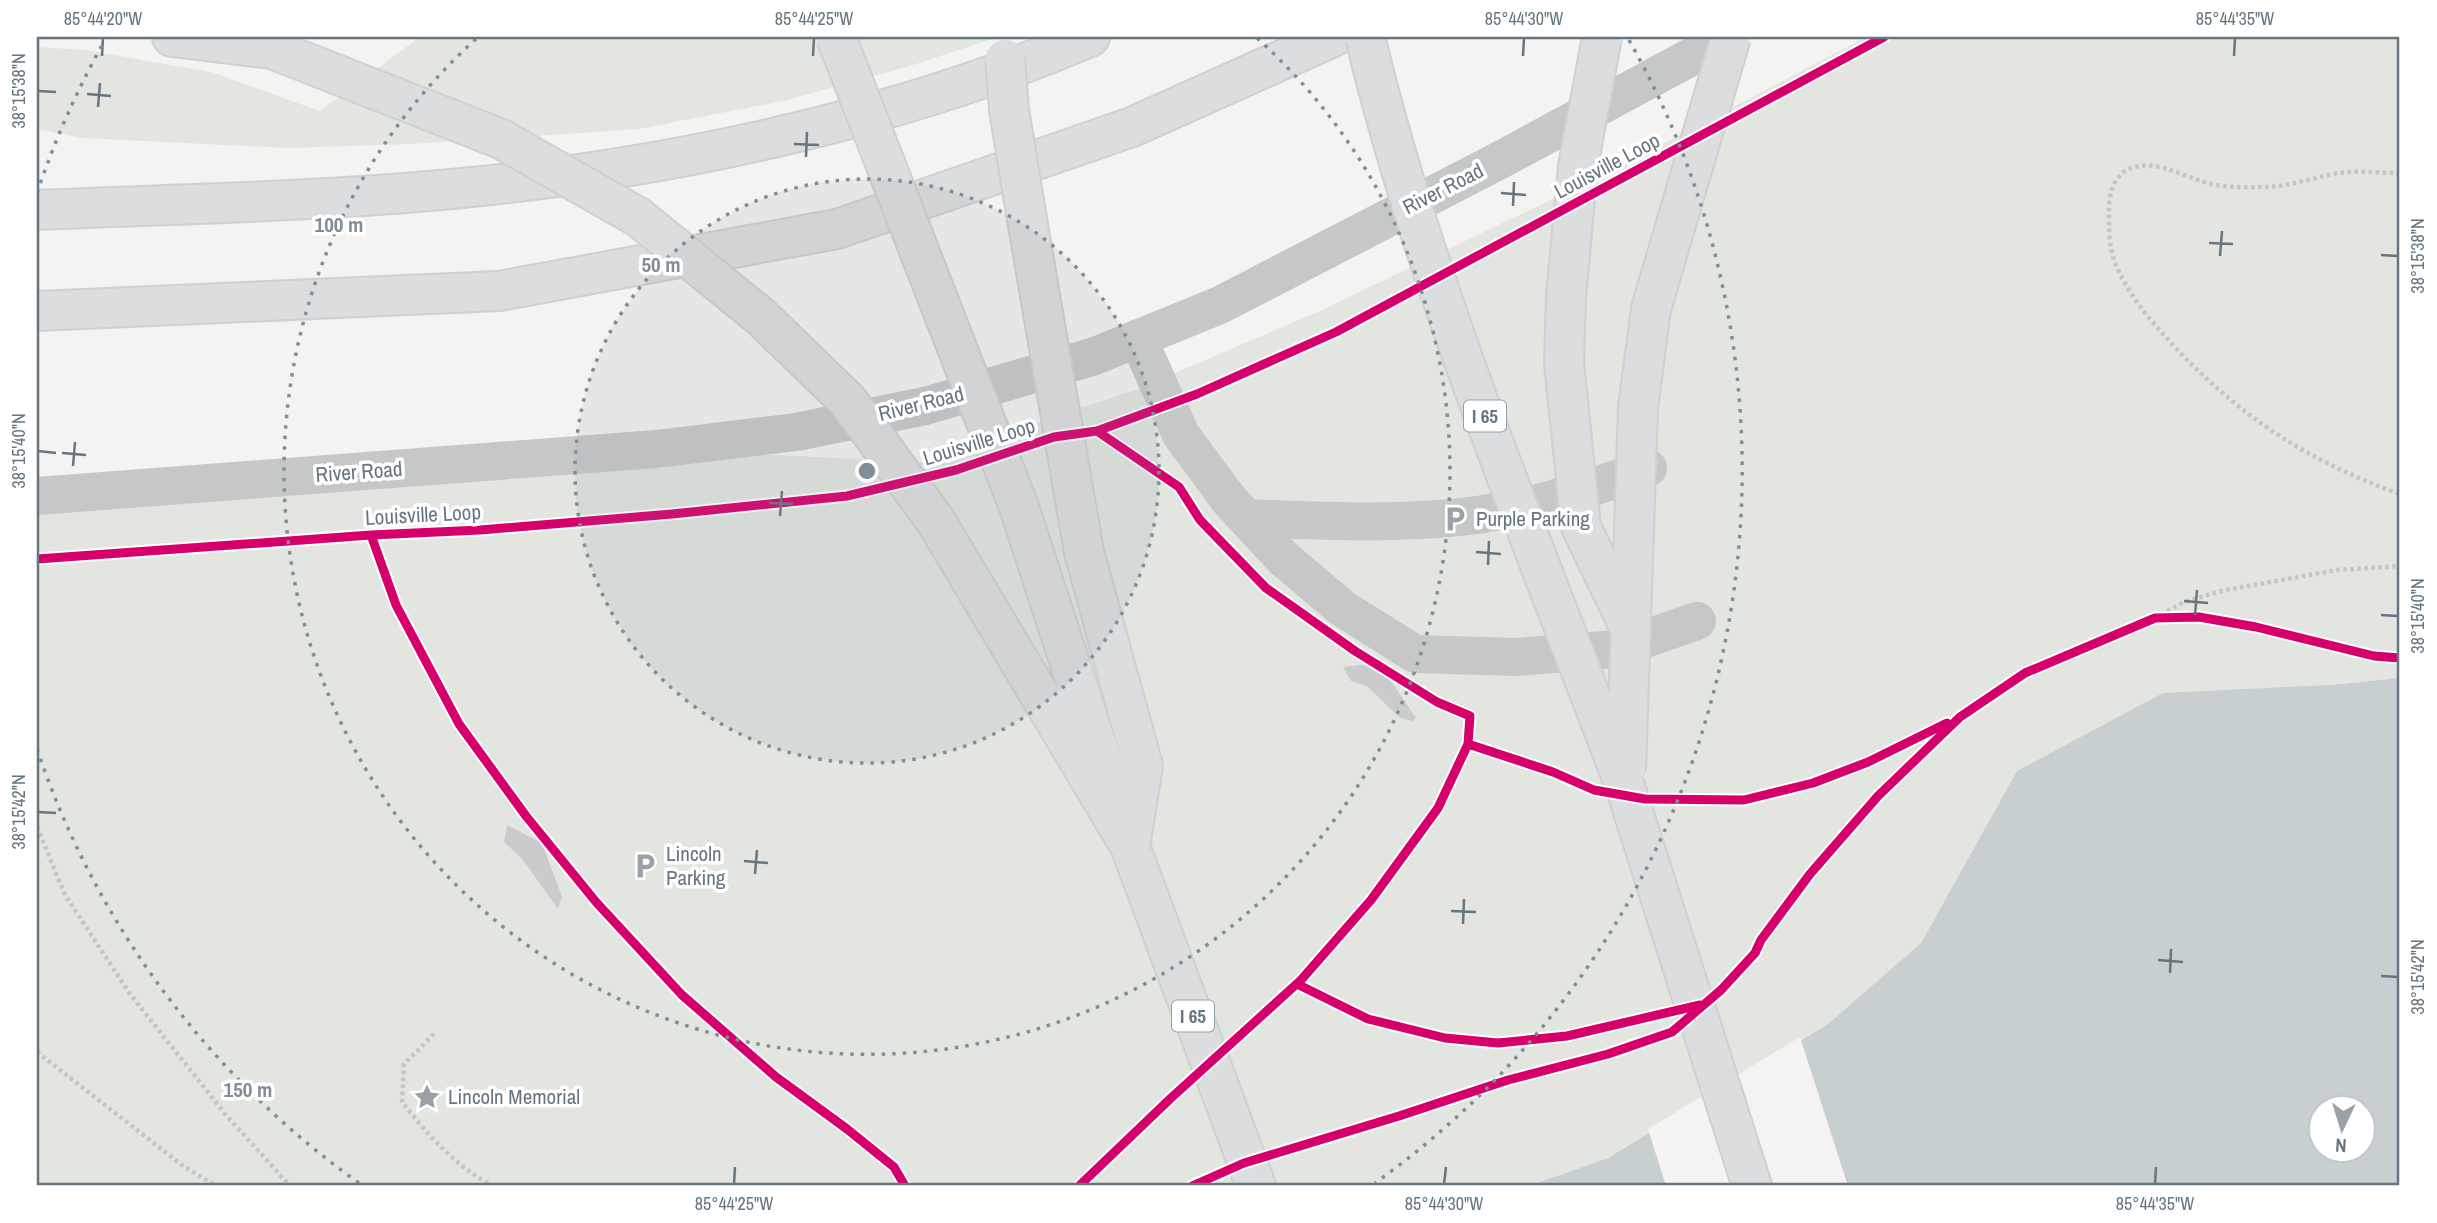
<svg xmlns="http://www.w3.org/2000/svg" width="2437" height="1223" font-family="'Archivo Narrow',sans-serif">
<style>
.green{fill:#e2e5e0}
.water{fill:#c7cfd1;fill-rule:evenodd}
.pier{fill:#f4f3f2}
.building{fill:#cacbcc}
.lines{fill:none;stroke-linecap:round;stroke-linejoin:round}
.highway-casing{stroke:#cfd0d0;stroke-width:42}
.path{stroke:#c4c5c6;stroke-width:4.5;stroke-dasharray:3.5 3.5;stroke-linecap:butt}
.minor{stroke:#c6c8c8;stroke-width:38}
.highway{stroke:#dcddde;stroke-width:38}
.highway-bridge-casing{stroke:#cfd0d0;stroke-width:42;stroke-linecap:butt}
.highway-bridge{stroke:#dcddde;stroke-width:38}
.cycleway-casing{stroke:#fff;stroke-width:13}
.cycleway{stroke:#d6006c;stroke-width:9}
.ticks{fill:none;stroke:#667680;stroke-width:2.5}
.ring{fill:none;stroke:#828e96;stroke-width:3.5;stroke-dasharray:3.5 7}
.labels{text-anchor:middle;stroke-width:7;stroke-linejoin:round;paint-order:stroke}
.shield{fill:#fff;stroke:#949fa6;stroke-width:2}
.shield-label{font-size:19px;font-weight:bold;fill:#667680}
.street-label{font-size:21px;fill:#667680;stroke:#fff}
.poi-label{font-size:21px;fill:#667680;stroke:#fff;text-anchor:start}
.centre{fill:#828e96;stroke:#fff;stroke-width:3.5}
.ring-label{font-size:21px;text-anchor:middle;font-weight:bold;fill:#828e96;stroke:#fff;stroke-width:7;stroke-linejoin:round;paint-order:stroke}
.neatline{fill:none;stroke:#667680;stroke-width:2.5}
.ticks-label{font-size:18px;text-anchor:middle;fill:#667680}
</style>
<rect width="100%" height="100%" fill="#f4f3f2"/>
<path class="green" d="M420 37H998L910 66 787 100 639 129 412 144 288 148 82 138 37 129V47L85 50 211 72 320 111Z
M1866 37H2400V678L2330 685 2017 771 1921 943 1828 1024 1608 1158 1529 1186H37V498L656 449 919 462 1135 390 1320 311 1629 162Z"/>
<path class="water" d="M2400 678V1186H1529L1608 1158 1828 1024 1921 943 2017 771 2163 693 2330 685ZM2322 1108H2364V1150H2322Z"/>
<path class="pier" d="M1800 1037 1848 1186H1666L1648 1129Z"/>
<path class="building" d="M1361 665 1377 666 1393 684 1416 718 1412 721 1399 717 1367 686 1351 681 1343 667Z
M507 825 542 843 562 897 558 909 523 860 504 842Z"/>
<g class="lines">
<g class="highway-casing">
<path id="highway" d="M172 37 272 49
M37 210C175 204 314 202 452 189 665 169 893 121 1090 37
M37 311 499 291 837 229 1132 127 1333 37
M1626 789 1752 1186
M1130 846 1256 1186"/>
</g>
<path class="path" d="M2400 173C2383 173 2364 171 2347 172 2324 174 2302 183 2279 186 2259 188 2236 188 2216 185 2188 180 2157 157 2129 169 2112 176 2108 199 2109 215 2109 229 2109 243 2113 257 2124 290 2149 319 2172 344 2239 416 2307 461 2400 494
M2155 618 2184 602 2221 591 2337 570 2400 566
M37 827 65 895 130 994 226 1115 290 1186
M434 1034 404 1064 402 1102C428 1135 456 1167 493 1186
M37 1052 183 1166 216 1186"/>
<path class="minor" d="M1138 338 1181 435 1230 501 1283 558 1342 608 1415 654 1517 657 1616 649 1697 621
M37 496 656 449 796 432 925 406 1095 356 1220 305 1504 158 1728 37
M1246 518C1323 521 1401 525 1477 515 1536 507 1592 488 1648 468"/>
<use href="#highway" class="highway"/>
<g class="highway-bridge-casing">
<path id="highway-bridge" d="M836 37 1019 507 1108 780
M1365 37C1427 293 1533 542 1626 789
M1602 37 1578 166 1566 297 1564 363 1581 527 1630 628
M272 49 501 139 638 217 760 316 848 401 935 520 1130 846
M1005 59 1009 110 1029 231 1084 552 1143 766 1130 846
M1626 771 1638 408 1651 309 1731 37"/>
</g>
<use href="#highway-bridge" class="highway-bridge"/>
<g class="cycleway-casing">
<path id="cycleway" d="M371 535 396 605 459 724 526 816 596 902 682 995 776 1077 847 1129 894 1167 905 1186
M37 559 371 535 480 530 672 514 847 496 956 470 1054 437 1097 431 1197 394 1336 332 1884 37
M1468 744 1553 772 1594 790 1645 799 1744 800 1813 783 1868 762 1947 723
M1297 984 1368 1019 1445 1038 1498 1043 1567 1036 1700 1005
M1079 1186 1171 1098 1301 980 1371 900 1438 808 1468 744 1470 716 1437 702 1355 651 1266 588 1200 520 1179 487 1097 431
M1192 1186 1244 1163 1399 1116 1508 1080 1608 1054 1672 1032 1721 990 1755 953 1761 940 1810 874 1878 796 1960 717 2025 673 2155 618 2199 617 2256 627 2374 656 2400 658"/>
</g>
<use href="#cycleway" class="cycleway"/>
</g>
<path class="ticks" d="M102 56 103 38M813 56 814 38M1523 56 1524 38M2234 56 2235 38M38 91 56 92M87 94 111 96M98 107 100 83M794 144 819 145M806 157 807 132M1501 193 1526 195M1513 206 1514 182M2209 243 2233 244M2381 255 2398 256M2220 256 2222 231M38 451 56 453M62 453 86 455M73 466 75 442M769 503 793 504M780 516 782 491M1476 552 1501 554M1488 565 1489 541M2184 601 2208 603M2195 615 2197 590M2381 615 2398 616M38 812 56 813M744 861 768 863M755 874 757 850M1451 911 1476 912M1463 924 1464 899M2158 960 2183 962M2170 973 2171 949M2381 976 2398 977M734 1184 735 1167M1444 1184 1446 1167M2155 1184 2156 1167"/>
<circle cx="867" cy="471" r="292" fill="#828e96" fill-opacity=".12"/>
<g class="ring">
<circle cx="867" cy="471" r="292"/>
<path d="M1257 38A583 583 0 1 1 477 38"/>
<path d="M359 1183A875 875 0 0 1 37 749M37 193A875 875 0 0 1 105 40M1629 40A875 875 0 0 1 1375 1183"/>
</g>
<defs>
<g id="parking-bare" transform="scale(2.1)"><path d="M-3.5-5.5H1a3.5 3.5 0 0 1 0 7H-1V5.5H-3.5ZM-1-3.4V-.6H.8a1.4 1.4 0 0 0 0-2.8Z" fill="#98a2a8" stroke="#fff" stroke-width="2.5" paint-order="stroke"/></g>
<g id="sight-bare" transform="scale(2.1)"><path d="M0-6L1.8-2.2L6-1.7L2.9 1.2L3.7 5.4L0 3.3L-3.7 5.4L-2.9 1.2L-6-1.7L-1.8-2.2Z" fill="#98a2a8" stroke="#fff" stroke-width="2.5" paint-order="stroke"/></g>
</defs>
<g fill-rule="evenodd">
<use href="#parking-bare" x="1455" y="519"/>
<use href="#parking-bare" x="645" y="866"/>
<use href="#sight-bare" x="427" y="1097"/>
</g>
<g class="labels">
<g class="shield">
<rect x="1464" y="400.5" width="42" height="31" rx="5"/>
<rect x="1172" y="1000.5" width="42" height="31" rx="5"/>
</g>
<g class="shield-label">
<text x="1485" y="423">I 65</text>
<text x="1193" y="1023">I 65</text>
</g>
<g class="street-label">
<text transform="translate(1607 166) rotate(-28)" y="7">Louisville Loop</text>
<text transform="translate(1443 189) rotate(-27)" y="7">River Road</text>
<text transform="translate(921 404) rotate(-14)" y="7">River Road</text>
<text transform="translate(979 442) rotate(-17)" y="7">Louisville Loop</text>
<text transform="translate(359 472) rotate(-4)" y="7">River Road</text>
<text transform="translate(423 515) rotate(-3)" y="7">Louisville Loop</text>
</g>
<g class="poi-label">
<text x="1476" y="526">Purple Parking</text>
<text x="666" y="861">Lincoln<tspan x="666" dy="24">Parking</tspan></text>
<text x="448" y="1104">Lincoln Memorial</text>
</g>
</g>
<circle cx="867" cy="471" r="10" class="centre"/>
<g class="ring-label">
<text x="339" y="232">100 m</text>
<text x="661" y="272">50 m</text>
<text x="248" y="1097">150 m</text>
</g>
<rect width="2437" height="1223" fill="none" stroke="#ffffff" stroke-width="77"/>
<g transform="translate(2342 1129) rotate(184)"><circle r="33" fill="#ffffff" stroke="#c2c8cc" stroke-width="2"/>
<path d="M0-5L12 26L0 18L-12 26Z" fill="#98a2a8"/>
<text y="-10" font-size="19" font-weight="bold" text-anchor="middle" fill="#667680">N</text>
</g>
<rect x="38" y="38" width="2360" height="1146" class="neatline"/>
<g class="ticks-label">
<text x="103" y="25">85°44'20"W</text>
<text x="814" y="25">85°44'25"W</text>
<text x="1524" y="25">85°44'30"W</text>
<text x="2235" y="25">85°44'35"W</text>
<text transform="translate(19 91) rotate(-90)" y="6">38°15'38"N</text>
<text transform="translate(2418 256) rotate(-90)" y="6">38°15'38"N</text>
<text transform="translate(19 451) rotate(-90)" y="6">38°15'40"N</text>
<text transform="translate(2418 616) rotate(-90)" y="6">38°15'40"N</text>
<text transform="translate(19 812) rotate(-90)" y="6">38°15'42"N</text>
<text transform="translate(2418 977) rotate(-90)" y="6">38°15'42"N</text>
<text x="734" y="1210">85°44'25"W</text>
<text x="1444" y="1210">85°44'30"W</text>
<text x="2155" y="1210">85°44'35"W</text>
</g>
</svg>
